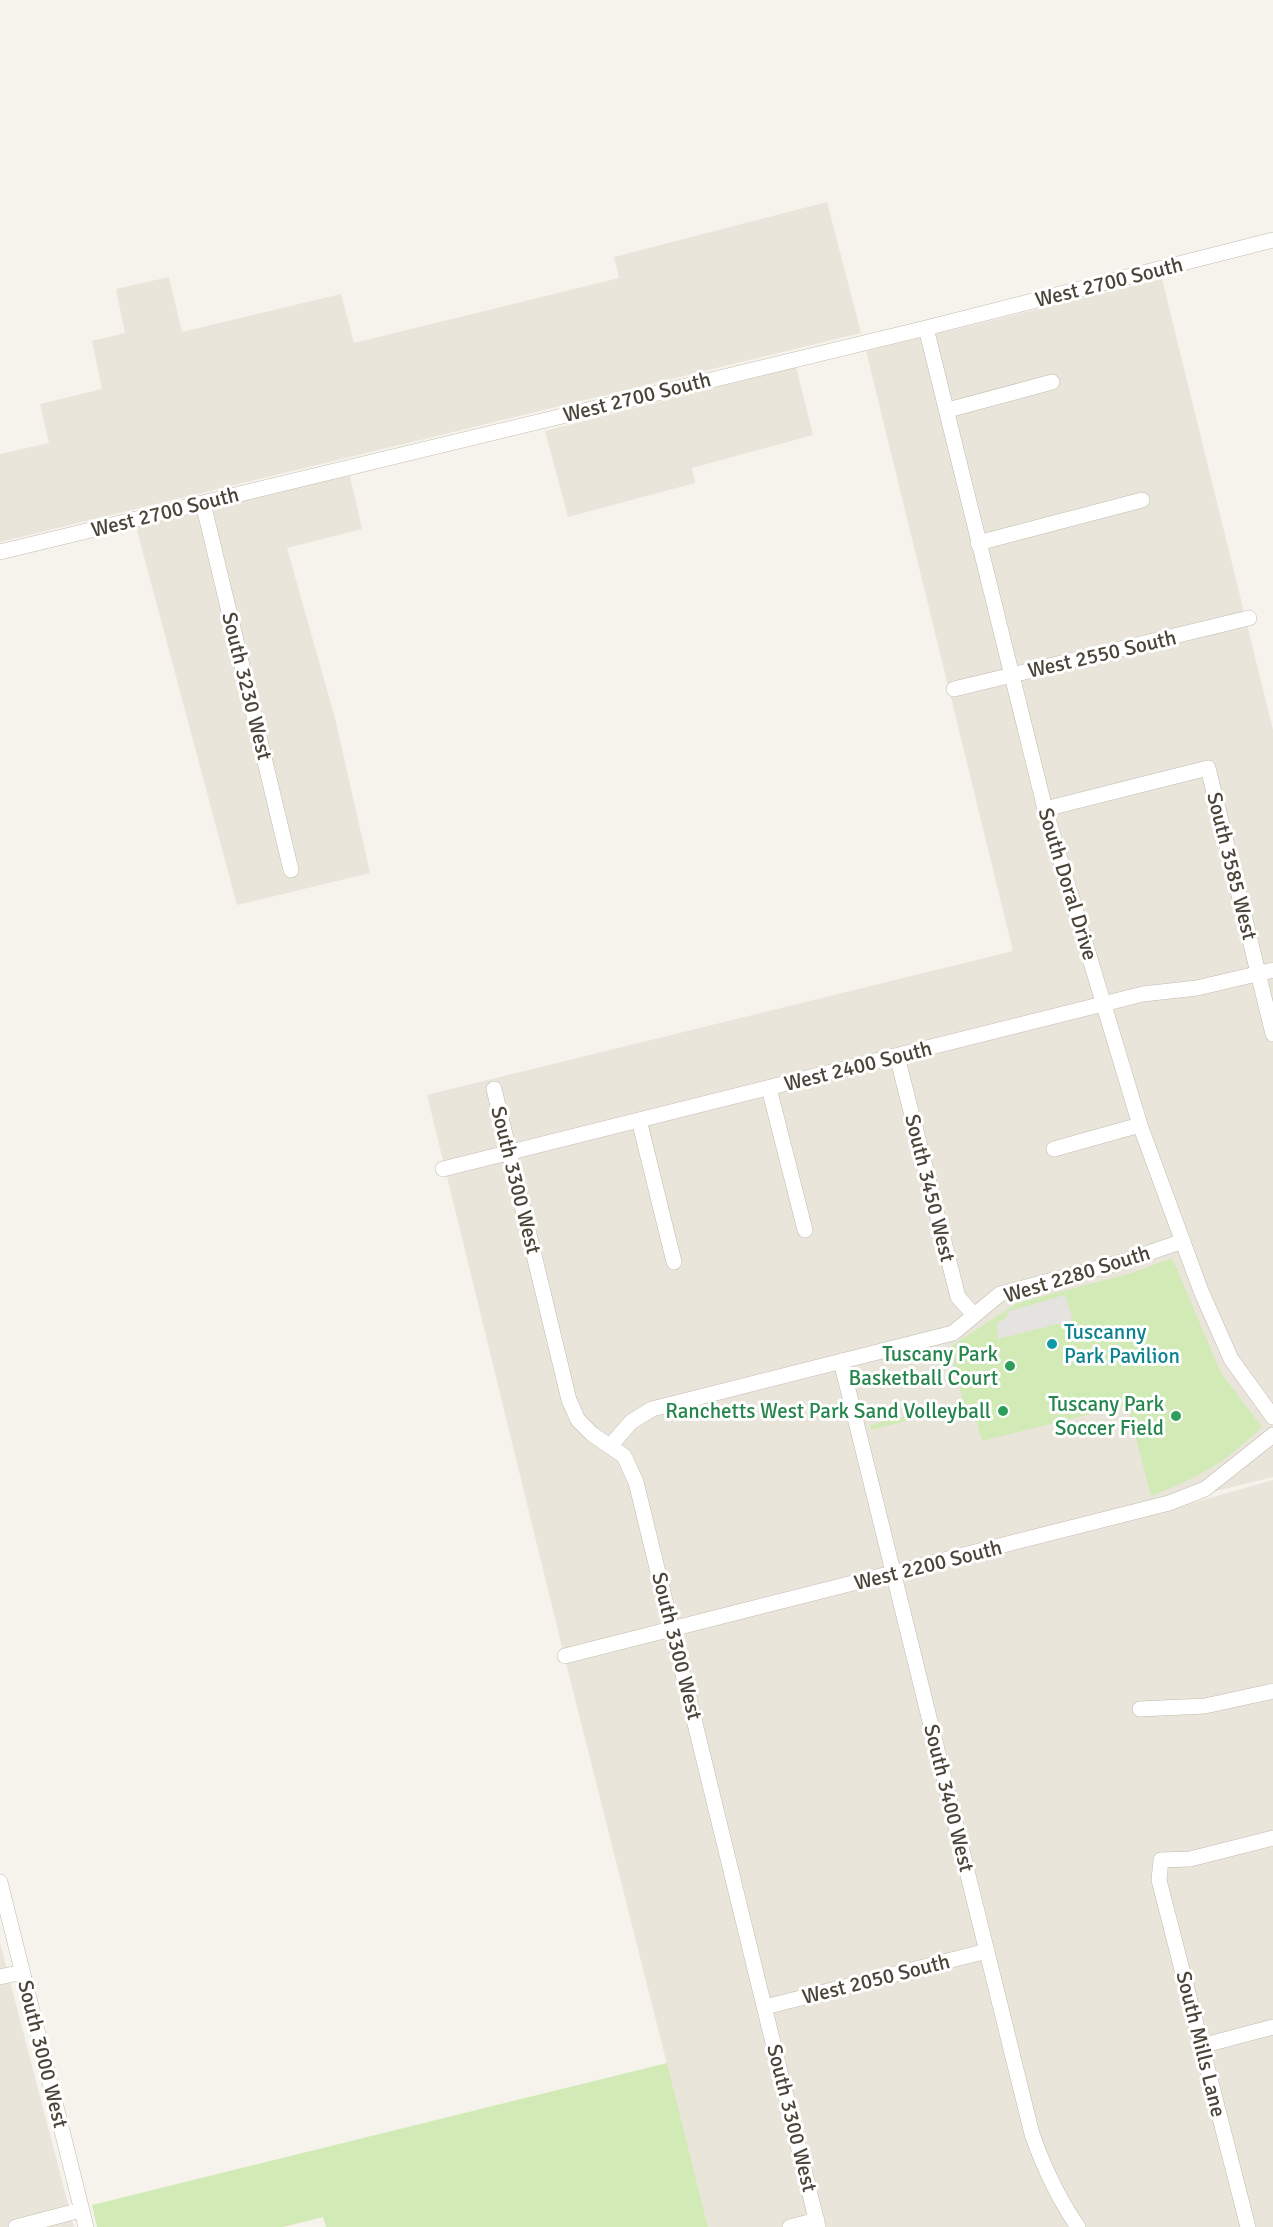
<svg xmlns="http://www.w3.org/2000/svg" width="1273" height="2227" font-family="Signika,sans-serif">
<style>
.residential{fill:#eae5da}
.green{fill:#d2eab5}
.parking{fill:#e5e3e0}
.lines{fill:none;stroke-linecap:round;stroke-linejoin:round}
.minor-casing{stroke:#c2bbae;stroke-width:16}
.minor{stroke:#fff;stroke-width:15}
.culture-dot{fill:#0f9aa8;stroke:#fff;stroke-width:2}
.leisure-dot{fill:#2e9e5b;stroke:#fff;stroke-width:2}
.labels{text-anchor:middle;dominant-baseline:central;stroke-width:6;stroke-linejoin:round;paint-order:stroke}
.street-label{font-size:21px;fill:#4b4439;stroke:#fff}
.culture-label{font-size:21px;fill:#0d838f;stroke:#fff;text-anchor:start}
.leisure-label{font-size:21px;fill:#27864d;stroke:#fff;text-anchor:end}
</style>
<rect width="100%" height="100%" fill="#f6f3ec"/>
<path class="residential" d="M 827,202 L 861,333 L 0,542 L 0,454 L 49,443 L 40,404 L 102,389 L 92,341 L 125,333 L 116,289 L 169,277 L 182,332 L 341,294 L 354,343 L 619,278 L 614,257 Z
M 1162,279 L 1273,730 L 1273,1477 L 563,1651 L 427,1095 L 1013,951 L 866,351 Z
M 796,367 L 813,435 L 692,468 L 695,483 L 568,517 L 545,431 Z
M 350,476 L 362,529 L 287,548 L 335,718 L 370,873 L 237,905 L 134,519 Z
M 1273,1480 L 1273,2227 L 708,2227 L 566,1663 L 1125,1522 Z
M 0,1943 L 74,2227 L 0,2227 Z"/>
<path class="green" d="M 1172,1258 L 1221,1373 L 1262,1427 C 1223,1464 1202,1476 1151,1496 L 1127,1405 L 982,1441 L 972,1404 L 871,1430 L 870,1425 L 963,1401 L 950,1347 L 1017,1303 L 1132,1273 Z
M 667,2063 L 708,2227 L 326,2227 L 323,2217 L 283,2227 L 97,2227 L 92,2205 Z"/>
<path class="parking" d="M 1065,1295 L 1073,1320 L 998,1339 L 997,1323 L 1006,1318 L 1009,1311 Z"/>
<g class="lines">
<g class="minor-casing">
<path id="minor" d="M 926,328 L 1045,809 L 1140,1125 L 1201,1291 L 1231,1359 L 1273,1417
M 948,410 L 1052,382
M 203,503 L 291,870
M 978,543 L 1142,500
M 0,552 L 926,328 L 1273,240
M 954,689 L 1249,618
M 1045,809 L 1208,768 L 1273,1034
M 897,1056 L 958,1297 L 974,1315
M 769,1088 L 805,1230
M 494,1089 L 569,1400 L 578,1420 L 592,1434 L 624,1456 L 636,1482 L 818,2227
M 639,1120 L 674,1262
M 1054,1149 L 1140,1125
M 443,1169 L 1143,994 L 1197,988 L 1273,970
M 841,1361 L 1032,2134 C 1044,2168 1058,2198 1078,2227
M 611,1445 L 631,1422 L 652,1409 L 953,1333 L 1000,1294 L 1125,1261 L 1183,1241
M 565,1656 L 1169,1503 L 1205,1489 L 1273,1435
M 1140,1709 L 1205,1706 L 1273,1691
M 0,1882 L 86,2227
M 0,1977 L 22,1972
M 765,2007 L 987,1951
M 1201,2046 L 1273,2027
M 16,2227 L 81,2210
M 790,2227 L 817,2220
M 1248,2227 L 1159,1880 L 1161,1860 L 1190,1859 L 1273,1838"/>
</g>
<use href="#minor" class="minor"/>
</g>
<circle class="culture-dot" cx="1052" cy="1344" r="6"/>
<g class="leisure-dot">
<circle cx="1010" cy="1366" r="6"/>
<circle cx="1003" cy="1411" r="6"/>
<circle cx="1176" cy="1416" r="6"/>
</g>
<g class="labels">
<g class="street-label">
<text transform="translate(1109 282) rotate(-14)">West 2700 South</text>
<text transform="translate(637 397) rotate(-14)">West 2700 South</text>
<text transform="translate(165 512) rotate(-14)">West 2700 South</text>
<text transform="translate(1102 654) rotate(-13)">West 2550 South</text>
<text transform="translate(247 686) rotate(76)">South 3230 West</text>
<text transform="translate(1232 866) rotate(76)">South 3585 West</text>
<text transform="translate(1068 884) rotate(73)">South Doral Drive</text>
<text transform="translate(858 1066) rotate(-14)">West 2400 South</text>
<text transform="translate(516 1180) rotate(76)">South 3300 West</text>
<text transform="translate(930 1188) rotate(76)">South 3450 West</text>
<text transform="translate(1077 1274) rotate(-17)">West 2280 South</text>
<text transform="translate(928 1565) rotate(-14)">West 2200 South</text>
<text transform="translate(677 1646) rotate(76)">South 3300 West</text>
<text transform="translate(949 1798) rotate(76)">South 3400 West</text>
<text transform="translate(876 1979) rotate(-14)">West 2050 South</text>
<text transform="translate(1201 2044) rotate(76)">South Mills Lane</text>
<text transform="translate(43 2054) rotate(76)">South 3000 West</text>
<text transform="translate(792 2118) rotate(76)">South 3300 West</text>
</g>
<g class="culture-label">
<text x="1064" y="1332">Tuscanny<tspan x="1064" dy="24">Park Pavilion</tspan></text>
</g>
<g class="leisure-label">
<text x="998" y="1354">Tuscany Park<tspan x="998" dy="24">Basketball Court</tspan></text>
<text x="1164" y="1404">Tuscany Park<tspan x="1164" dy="24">Soccer Field</tspan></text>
<text x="991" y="1411">Ranchetts West Park Sand Volleyball</text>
</g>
</g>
</svg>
